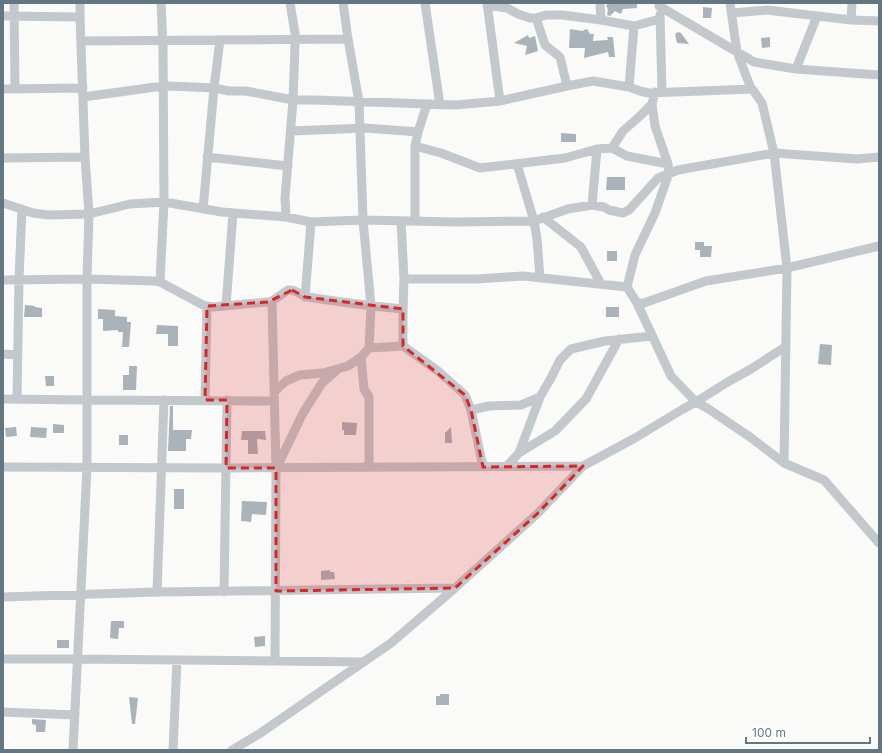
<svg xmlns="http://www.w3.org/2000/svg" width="882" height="753" font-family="Inter,sans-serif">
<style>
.building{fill:#aab3b9}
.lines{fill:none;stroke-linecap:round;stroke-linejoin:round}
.minor{stroke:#c3c8cc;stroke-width:9}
.marked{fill:#d62828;fill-opacity:0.2;stroke:#d62828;stroke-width:3;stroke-dasharray:8 5;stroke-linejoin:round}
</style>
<rect width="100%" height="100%" fill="#fafaf8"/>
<path class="building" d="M 613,3 L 637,3 L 637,8 L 623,9 L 621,14 L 615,11 L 610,16 L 607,15 L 608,10 L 606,5 Z
M 703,7 L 712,8 L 711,18 L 703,18 Z
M 570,29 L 582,31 L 587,29 L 590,34 L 594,34 L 593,41 L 608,40 L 607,37 L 613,37 L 615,57 L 609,57 L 608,52 L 584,58 L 585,48 L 569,48 Z
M 678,32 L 681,33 L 689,44 L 677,43 L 675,34 Z
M 528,35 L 529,38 L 535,36 L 538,51 L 525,55 L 527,46 L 514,43 Z
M 770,37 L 770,47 L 762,48 L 761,38 Z
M 561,133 L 576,134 L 576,142 L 561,142 Z
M 607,177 L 625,177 L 625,190 L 606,190 Z
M 695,242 L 704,242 L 704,246 L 712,246 L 711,257 L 700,257 L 700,250 L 695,250 Z
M 607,251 L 617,251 L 617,261 L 607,261 Z
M 25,305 L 35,306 L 35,307 L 42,308 L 42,317 L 24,317 Z
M 606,307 L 619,307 L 619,317 L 606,317 Z
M 98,309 L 115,310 L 115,316 L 127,317 L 127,322 L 131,322 L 129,347 L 122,347 L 123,332 L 118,332 L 118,330 L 103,331 L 103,319 L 98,319 Z
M 157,325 L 178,326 L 178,346 L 168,346 L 168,334 L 156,334 Z
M 820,344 L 832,345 L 831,365 L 818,364 Z
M 129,366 L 137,366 L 136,390 L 123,390 L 123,375 L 129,375 Z
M 45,376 L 54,376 L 54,386 L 46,386 Z
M 170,406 L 173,406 L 173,430 L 192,430 L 191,439 L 186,439 L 186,451 L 168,451 Z
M 342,422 L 357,423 L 356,435 L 344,435 L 344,430 L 342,430 Z
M 53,424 L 64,425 L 64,433 L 53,433 Z
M 16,427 L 17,436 L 6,437 L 5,428 Z
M 31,427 L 47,428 L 46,438 L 30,437 Z
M 451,427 L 452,443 L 445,443 L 445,433 Z
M 242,431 L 265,431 L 266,440 L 257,439 L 258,454 L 248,454 L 248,440 L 241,440 Z
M 119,435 L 128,435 L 128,445 L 119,445 Z
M 174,489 L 184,489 L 184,509 L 174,509 Z
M 242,501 L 267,502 L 266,515 L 252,514 L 251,522 L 241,521 Z
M 330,570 L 330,572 L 334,572 L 335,579 L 321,580 L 321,571 Z
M 111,621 L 124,621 L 124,628 L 119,628 L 118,639 L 110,638 Z
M 265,636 L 265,646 L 255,647 L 254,637 Z
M 57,640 L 69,640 L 69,648 L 57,648 Z
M 440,694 L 449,694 L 449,705 L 436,705 L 436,696 L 440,696 Z
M 129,697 L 138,698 L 135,724 L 132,724 Z
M 32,719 L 46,720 L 45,732 L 36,732 L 36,725 L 32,724 Z"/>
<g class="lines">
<path class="minor" d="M 14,3 L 15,89
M 343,3 L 348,39 L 359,102 L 363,220 L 371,306 L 369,348
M 425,3 L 440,105
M 487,3 L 500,101
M 600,3 L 601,20
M 730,3 L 737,52 L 750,86 L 762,103 L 774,153 L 787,268 L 784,463
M 487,5 L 507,8 L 518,14 L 530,18 L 536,18 L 546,15 L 562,15 L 601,20 L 634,26 L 660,19
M 659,6 L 754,62 L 796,69 L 879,75
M 732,13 L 767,10 L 851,20 L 879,21
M 660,14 L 662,92
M 3,16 L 80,17
M 536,18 L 545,45 L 560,57 L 567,86
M 851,20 L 852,3
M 81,41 L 348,39
M 796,69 L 817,16
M 629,87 L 634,26
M 3,89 L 83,88
M 83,97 L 156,87 L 169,86 L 214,88 L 229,91 L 246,91 L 293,100 L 314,100 L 456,105 L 500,101 L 567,86 L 593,81 L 629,87 L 640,91 L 649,93 L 752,89
M 291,131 L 366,128 L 418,132
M 415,146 L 441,153 L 480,168 L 565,158 L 597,149 L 612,148 L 627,156 L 668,164
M 612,148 L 623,131 L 640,116 L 652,104
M 207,157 L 288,166
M 3,158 L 85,157
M 517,164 L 534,221 L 537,239 L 540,278
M 3,203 L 33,213 L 48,215 L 89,214 L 130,204 L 164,202 L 222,212 L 286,217 L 311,222 L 363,220 L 456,222 L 534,221 L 568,209 L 592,205 L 604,207 L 609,210 L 623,213 L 629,210 L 658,178 L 678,170 L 774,153 L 857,159 L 879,157
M 592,205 L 597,149
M 203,209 L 214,88 L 220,40
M 286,217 L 285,198 L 293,100 L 295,45 L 295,33 L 290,3
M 543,217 L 581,247 L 601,284
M 401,221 L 404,279 L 403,309 L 403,346
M 415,221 L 415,146 L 418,132 L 427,104
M 404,279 L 477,279 L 523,276 L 627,287 L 637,303 L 671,376 L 696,402 L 707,408 L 750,437 L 784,463 L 824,480 L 879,543
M 3,280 L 87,279 L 155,281 L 160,282 L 203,305 L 207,306 L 213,307 L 268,302 L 272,301 L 288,290 C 298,289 299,296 308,297 C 339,302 371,306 403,309
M 160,282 L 164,202 L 163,47 L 161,3
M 627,287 L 635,255 L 655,213 L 669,173 L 668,164 L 655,126 L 652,104 L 655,92
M 305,297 L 311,222
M 272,301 L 276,468 L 275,661
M 637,303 L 644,303 L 706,281 L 787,268 L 879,246
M 226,306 L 233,213
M 3,354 L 17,355
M 361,357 L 364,389 L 369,397 L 369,467
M 274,392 L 286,381 L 300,375 L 323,373 L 348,366 L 361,357 L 369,348 L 403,346 L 438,371 L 465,395 L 471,410 L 483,467
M 3,399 L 87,400 L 274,401
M 17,399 L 19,279 L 22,209
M 205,400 L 207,306
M 471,410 L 489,406 L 521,405 L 540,397 L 551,378 L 560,360 L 571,349 L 605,341 L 652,336
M 519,453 L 555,431 L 586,399 L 619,339
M 3,467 L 226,468 L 583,466
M 277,467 L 303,413 L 322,383 L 336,371
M 506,467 L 519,453 L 540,397
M 157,592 L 164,400
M 224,592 L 227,400
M 3,597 L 157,592 L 455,588
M 3,659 L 77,659 L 364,662
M 3,712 L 75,715
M 73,750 L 87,467 L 87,279 L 89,214 L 85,157 L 80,17 L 80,3
M 173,750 L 177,660
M 232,750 L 259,734 L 391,643 L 455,588 L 537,514 L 583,466 L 635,438 L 683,409 L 696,402 L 726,383 L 751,369 L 785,347"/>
</g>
<path class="marked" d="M 292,290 L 305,297 L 403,309 L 403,346 L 465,395 L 471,410 L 483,467 L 583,466 L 537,514 L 455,588 L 276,591 L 276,468 L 226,468 L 227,400 L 205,400 L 207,306 L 268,302 Z"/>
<rect width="882" height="753" fill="none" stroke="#657683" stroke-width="8"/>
<path d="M746 737v6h124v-6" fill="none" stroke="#657683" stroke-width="2"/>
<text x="752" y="737" font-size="12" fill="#657683" stroke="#ffffff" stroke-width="3" paint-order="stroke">100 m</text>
</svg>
